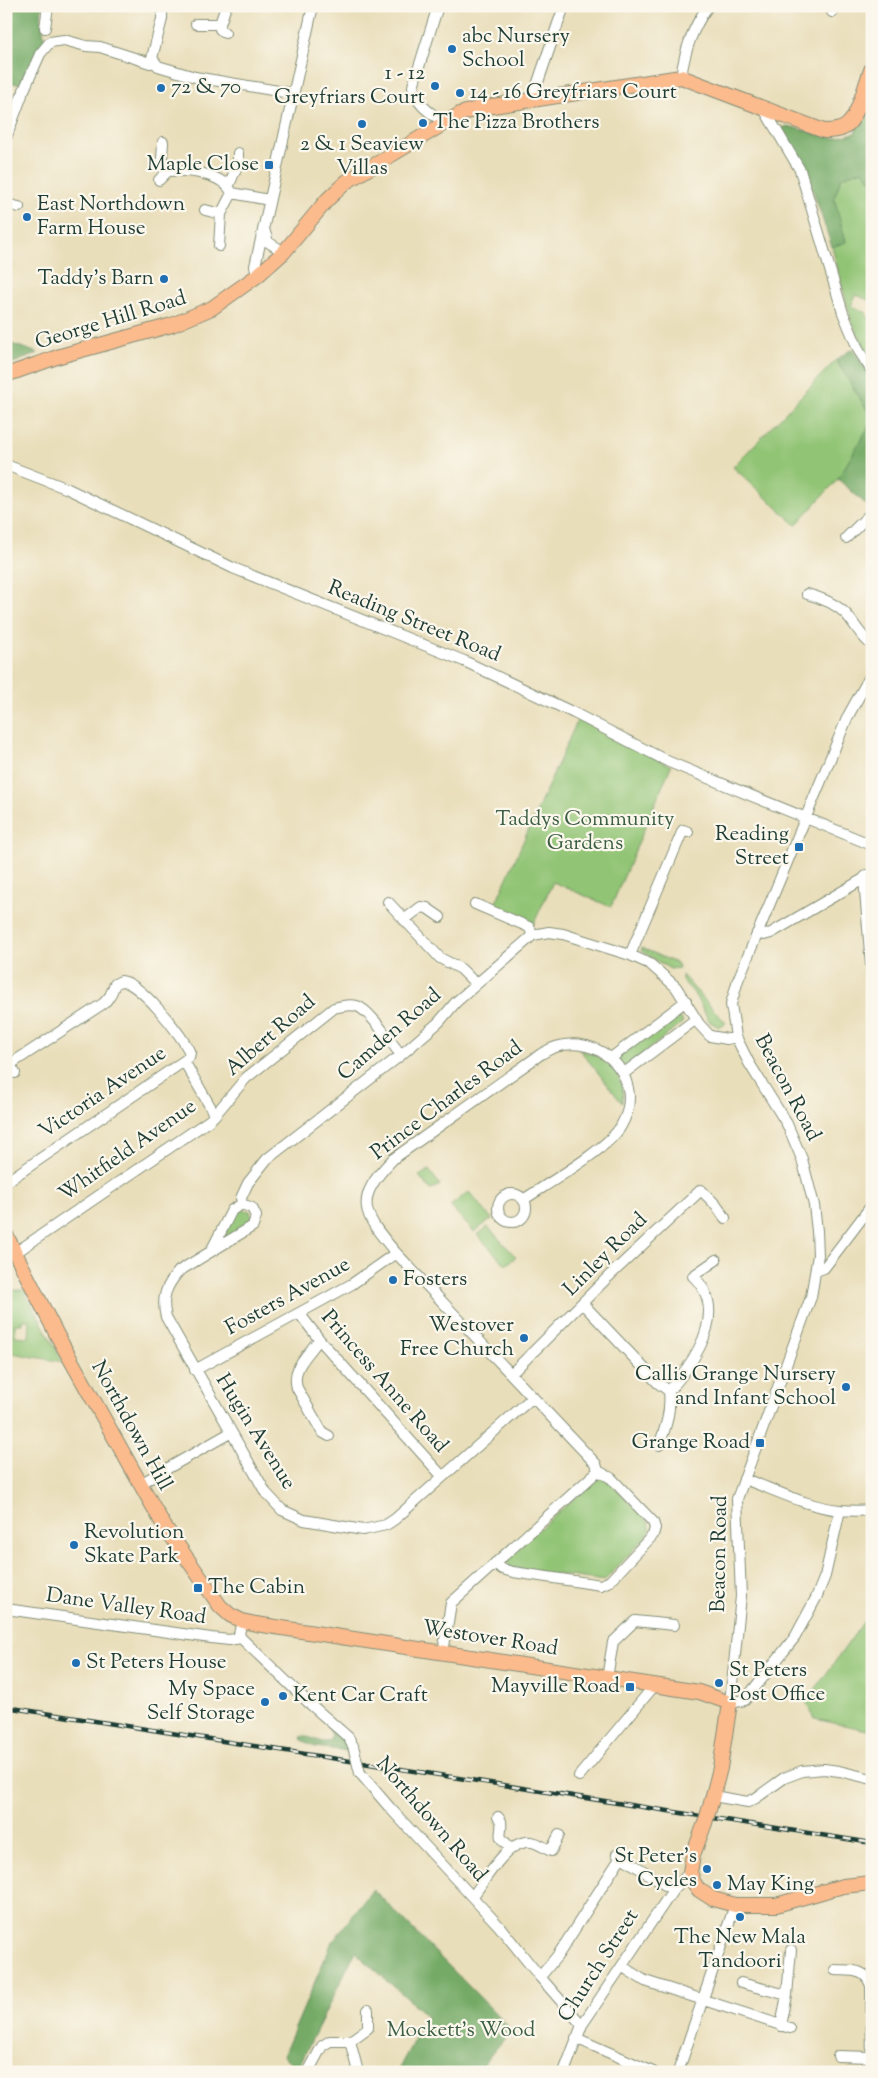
<svg xmlns="http://www.w3.org/2000/svg" width="878" height="2078" font-family="'Sorts Mill Goudy',serif">
<style>
.green{fill:#91c475;stroke:#588054;fill-rule:evenodd}
.forest{fill:#74aa66;stroke:#4a744d}
.lines{fill:none;stroke-linecap:round;stroke-linejoin:round}
.minor-casing{stroke:#848e77;stroke-width:12}
.major-casing{stroke:#848e77;stroke-width:16}
.minor{stroke:#fff;stroke-width:10}
.major{stroke:#fbbb8d;stroke-width:14}
.rail-casing{stroke:#1f3d34;stroke-width:4.5}
.rail{stroke:#fbf7ec;stroke-width:2.5;stroke-dasharray:8;stroke-linecap:butt}
.minor-bridge-casing{stroke:#848e77;stroke-width:12;stroke-linecap:butt}
.major-bridge-casing{stroke:#848e77;stroke-width:16;stroke-linecap:butt}
.minor-bridge{stroke:#fff;stroke-width:10}
.major-bridge{stroke:#fbbb8d;stroke-width:14}
.poi-dot{fill:#1f6fb2;stroke:#fbf7ec;stroke-width:2}
.labels{text-anchor:middle;dominant-baseline:central;stroke-width:4.5;stroke-linejoin:round;paint-order:stroke}
.poi-label{font-size:21px;fill:#1f3d34;stroke:#fbf7ec;text-anchor:start}
.street-label{font-size:21px;fill:#1f3d34;stroke:#fbf7ec}
.park-label{font-size:21px;fill:#3c5f44;stroke:#fbf7ec}
</style>
<rect width="100%" height="100%" fill="#fbf7ec"/>
<filter id="ink" filterUnits="userSpaceOnUse"><feTurbulence type="fractalNoise" baseFrequency=".02" numOctaves="2"/><feDisplacementMap in="SourceGraphic" scale="10" xChannelSelector="R" yChannelSelector="G"/><feConvolveMatrix kernelMatrix="1 2 1 2 8 2 1 2 1" color-interpolation-filters="sRGB"/></filter>
<filter id="wash" filterUnits="userSpaceOnUse"><feTurbulence type="fractalNoise" baseFrequency=".0096" numOctaves="4" result="noise"/><feDisplacementMap in="SourceGraphic" scale="20" xChannelSelector="R" yChannelSelector="G"/><feGaussianBlur stdDeviation="1.12" result="paint"/><feColorMatrix in="noise" values="0 0 0 0 0 0 0 0 0 0 0 0 0 0 0 0 0 1.4 0 .05"/><feComposite in="paint" operator="in"/></filter>
<g filter="url(#wash)">
<rect width="100%" height="100%" fill="#e9deba"/>
<path class="green" d="M 863,170 L 872,182 L 872,299 L 871,301 L 856,295 L 851,306 L 867,313 L 866,316 L 872,318 L 872,360 L 852,323 L 832,247 L 846,241 L 834,198 L 841,177 Z
M 836,360 L 872,418 L 872,421 L 838,479 L 796,525 L 733,467 Z
M 578,719 L 671,766 L 611,907 L 553,882 L 533,925 L 493,909 Z
M 642,948 L 678,964 L 679,968 L 670,969 L 641,951 Z
M 682,975 L 726,1023 L 724,1025 L 719,1027 L 710,1022 L 693,992 L 682,980 Z
M 677,1012 L 683,1022 L 628,1066 L 623,1066 L 619,1061 L 619,1057 Z
M 580,1050 C 604,1055 628,1077 622,1103 Z
M 429,1170 L 440,1185 L 431,1190 L 419,1176 Z
M 469,1192 L 492,1219 L 474,1232 L 450,1206 Z
M 238,1209 L 250,1211 L 253,1222 L 224,1240 L 222,1239 Z
M 488,1227 L 516,1257 L 506,1265 L 477,1235 Z
M 6,1290 L 24,1290 L 63,1362 L 6,1352 ZM 22,1320 L 30,1320 L 29,1337 L 15,1336 L 15,1324 L 22,1324 Z
M 600,1476 L 603,1476 L 649,1522 L 651,1531 L 604,1581 L 512,1568 L 509,1566 L 507,1557 Z
M 872,1610 L 872,1731 L 815,1719 L 806,1702 Z"/>
<path class="forest" d="M 6,6 L 42,6 L 41,19 L 45,40 L 22,84 L 6,83 Z
M 869,81 L 872,88 L 872,182 L 863,170 L 842,177 L 834,198 L 846,242 L 832,247 L 806,170 L 782,128 L 788,126 L 834,138 L 855,133 Z
M 6,342 L 38,353 L 6,366 Z
M 852,349 L 872,377 L 872,418 L 836,360 Z
M 872,421 L 872,510 L 838,479 Z
M 321,1719 L 347,1743 L 350,1751 L 315,1747 L 302,1740 L 301,1737 C 312,1735 319,1745 330,1741 L 332,1736 L 329,1728 Z
M 373,1889 L 512,2030 L 476,2072 L 402,2072 L 398,2070 L 427,2016 L 355,1952 L 298,2068 L 283,2056 L 332,1942 Z"/>
</g>
<g filter="url(#ink)">
<g class="lines">
<g class="minor-casing">
<path id="minor" d="M 162,6 L 162,19 L 152,58 L 158,66 L 195,77 L 290,93 L 293,95
M 438,6 L 413,86 C 415,104 430,113 444,122
M 832,12 L 834,6
M 196,24 L 220,24
M 45,28 L 48,6
M 225,33 L 220,29 L 220,24 L 226,6
M 681,77 C 685,50 692,29 708,6
M 24,90 L 40,54 L 50,42 L 64,40 L 86,46 L 100,47 L 150,63 L 153,62
M 536,100 L 536,88 L 564,6
M 765,111 L 800,170 L 843,313 L 859,351 L 872,371
M 6,138 L 22,95
M 163,142 L 162,159 L 168,171
M 159,180 L 168,171 C 188,170 223,173 232,193 L 269,200
M 229,185 L 238,164 L 238,153
M 6,204 L 19,207
M 205,210 L 221,214
M 264,229 L 268,242 L 284,252
M 219,246 L 221,214 L 232,193
M 257,276 L 255,266 L 313,6
M 6,465 L 68,489 L 233,568 L 464,661 L 574,713 L 669,762 L 872,845
M 846,538 L 867,517 L 872,520
M 807,594 C 822,598 835,603 846,614 C 855,624 861,637 872,645
M 867,875 L 864,878 L 872,978
M 388,902 L 440,958 L 461,969 L 476,984
M 475,904 L 529,927 L 533,935
M 404,920 L 421,907 L 427,908 L 440,917
M 757,933 L 764,935 L 771,933 L 872,874
M 630,955 L 683,830 L 688,832
M 611,1058 L 686,1001
M 10,1065 L 15,1073
M 6,1067 L 104,1003 L 110,996 L 115,984 L 121,981 C 140,982 182,1035 190,1053 L 189,1057 L 184,1061 L 6,1182
M 623,1074 L 696,1019
M 214,1116 L 246,1078 L 334,1008 C 341,1006 349,1004 357,1006 C 371,1011 391,1043 401,1055
M498 1208a14 14 0 1 1 28 0a14 14 0 1 1-28 0Z
M 523,1200 C 547,1184 608,1149 621,1126 C 651,1074 590,1022 541,1054 L 393,1159 C 353,1200 362,1213 396,1253 L 596,1464 L 598,1471
M 242,1204 L 241,1198 L 248,1183 L 267,1159 L 401,1055 L 439,1022 L 456,1002 L 533,935 L 549,932 L 563,934 L 630,955 L 650,964 L 676,987 L 699,1024 L 710,1036 L 727,1039 L 736,1037
M 211,1251 L 232,1210 L 242,1204 L 252,1208 L 256,1216 L 253,1226 L 179,1271 C 166,1286 161,1298 166,1317 L 266,1493 L 282,1510 L 304,1520 L 363,1530 L 386,1525 L 395,1519 L 533,1397
M 15,1253 L 210,1120 L 214,1116 L 211,1108 L 184,1061
M 816,1271 L 824,1268 L 872,1205
M 583,1304 L 658,1383 L 669,1391
M 299,1313 L 319,1339 L 442,1476
M 319,1339 C 308,1356 291,1367 297,1388 L 322,1432 L 329,1436
M 195,1370 L 352,1284 L 396,1253
M 511,1374 L 607,1278 L 701,1190 L 716,1205 L 725,1218
M 659,1445 C 666,1427 671,1411 669,1391 C 695,1361 730,1311 693,1276 L 716,1260
M 744,1479 C 776,1490 807,1507 840,1510 C 851,1511 861,1511 872,1510
M 140,1484 L 230,1433
M 840,1510 L 825,1576 L 816,1598 L 795,1637 L 745,1700 L 730,1703 L 741,1596 L 737,1499 L 811,1297 L 818,1255 L 817,1231 L 814,1205 L 802,1159 L 787,1124 L 749,1063 L 736,1037 L 731,1004 L 738,980 L 848,716 L 872,673
M 495,1563 L 502,1569 L 513,1572 L 601,1585 L 610,1581 L 653,1535 L 655,1528 L 653,1522 L 611,1478 L 598,1471
M 6,1609 L 211,1638 L 229,1640 L 241,1638
M 242,1621 L 239,1634 L 241,1638 L 309,1703 L 348,1737 L 353,1746
M 443,1653 L 451,1603 L 598,1471
M 607,1678 L 613,1642 L 635,1621 L 674,1625
M 360,1773 L 390,1808 L 499,1926 L 540,1977 L 582,2025
M 579,1776 L 654,1686
M 713,1796 L 748,1802 L 756,1798 L 784,1778 L 802,1771 L 824,1769 L 839,1771 L 872,1779
M 498,1817 L 501,1821 C 503,1838 494,1833 511,1848
M 617,1854 L 673,1890
M 473,1896 C 485,1880 505,1844 526,1842 C 535,1840 544,1848 551,1851 L 559,1835
M 623,1967 L 645,1981 L 790,2028
M 835,1970 C 851,1971 866,1968 871,1986 L 872,2065
M 540,1977 L 558,1955 L 621,1857
M 741,1983 L 787,1995
M 781,2026 L 787,1995 L 791,1950
M 576,2038 L 653,2072
M 350,2041 L 357,2068
M 838,2056 L 871,2057
M 308,2072 L 322,2046 L 330,2041 L 350,2041 L 368,2028 L 368,2010
M 564,2072 L 582,2025 L 673,1890 L 690,1872
M 678,2072 L 735,1905"/>
</g>
<g class="major-casing">
<path id="major" d="M 6,375 L 60,356 L 172,325 L 212,308 L 257,276 L 284,252 L 327,200 L 346,182 L 460,114 L 480,108 L 681,77 L 824,131 C 831,131 840,131 846,126 C 859,116 865,83 872,68
M 6,1235 L 58,1337 L 163,1524 L 220,1606 L 230,1615 L 242,1621 L 256,1624 L 699,1692 L 730,1703 L 720,1768 L 711,1803
M 705,1823 L 693,1855 L 690,1872 L 694,1883 L 699,1890 L 713,1899 L 735,1905 L 776,1905 L 843,1886 L 872,1883"/>
</g>
<use href="#minor" class="minor"/>
<use href="#major" class="major"/>
<g class="rail-casing">
<path id="rail" d="M 6,1707 L 872,1843"/>
</g>
<use href="#rail" class="rail"/>
<g class="minor-bridge-casing">
<path id="minor-bridge" d="M 353,1746 L 360,1773"/>
</g>
<g class="major-bridge-casing">
<path id="major-bridge" d="M 705,1823 L 711,1803"/>
</g>
<use href="#minor-bridge" class="minor-bridge"/>
<use href="#major-bridge" class="major-bridge"/>
</g>
</g>
<g class="poi-dot">
<circle cx="452" cy="49" r="5"/>
<circle cx="435" cy="86" r="5"/>
<circle cx="161" cy="88" r="5"/>
<circle cx="460" cy="93" r="5"/>
<circle cx="423" cy="123" r="5"/>
<circle cx="362" cy="124" r="5"/>
<rect x="264" y="160" width="10" height="10" rx="2.5"/>
<circle cx="27" cy="217" r="5"/>
<circle cx="164" cy="279" r="5"/>
<rect x="794" y="842" width="10" height="10" rx="2.5"/>
<circle cx="393" cy="1280" r="5"/>
<circle cx="524" cy="1338" r="5"/>
<circle cx="846" cy="1387" r="5"/>
<rect x="755" y="1438" width="10" height="10" rx="2.5"/>
<circle cx="74" cy="1545" r="5"/>
<rect x="193" y="1583" width="10" height="10" rx="2.5"/>
<circle cx="76" cy="1663" r="5"/>
<circle cx="719" cy="1683" r="5"/>
<rect x="625" y="1682" width="10" height="10" rx="2.5"/>
<circle cx="283" cy="1696" r="5"/>
<circle cx="265" cy="1702" r="5"/>
<circle cx="707" cy="1869" r="5"/>
<circle cx="717" cy="1885" r="5"/>
<circle cx="740" cy="1917" r="5"/>
</g>
<g class="labels">
<g class="poi-label">
<text x="462" y="37">abc Nursery<tspan x="462" dy="24">School</tspan></text>
<text x="425" y="74" text-anchor="end">1 - 12<tspan x="425" dy="24">Greyfriars Court</tspan></text>
<text x="171" y="88">72 &amp; 70</text>
<text x="470" y="93">14 - 16 Greyfriars Court</text>
<text x="433" y="123">The Pizza Brothers</text>
<text x="362" y="145" text-anchor="middle">2 &amp; 1 Seaview<tspan x="362" dy="24">Villas</tspan></text>
<text x="259" y="165" text-anchor="end">Maple Close</text>
<text x="37" y="205">East Northdown<tspan x="37" dy="24">Farm House</tspan></text>
<text x="154" y="279" text-anchor="end">Taddy's Barn</text>
<text x="789" y="835" text-anchor="end">Reading<tspan x="789" dy="24">Street</tspan></text>
<text x="403" y="1280">Fosters</text>
<text x="514" y="1326" text-anchor="end">Westover<tspan x="514" dy="24">Free Church</tspan></text>
<text x="836" y="1375" text-anchor="end">Callis Grange Nursery<tspan x="836" dy="24">and Infant School</tspan></text>
<text x="750" y="1443" text-anchor="end">Grange Road</text>
<text x="84" y="1533">Revolution<tspan x="84" dy="24">Skate Park</tspan></text>
<text x="208" y="1588">The Cabin</text>
<text x="86" y="1663">St Peters House</text>
<text x="729" y="1671">St Peters<tspan x="729" dy="24">Post Office</tspan></text>
<text x="620" y="1687" text-anchor="end">Mayville Road</text>
<text x="255" y="1690" text-anchor="end">My Space<tspan x="255" dy="24">Self Storage</tspan></text>
<text x="293" y="1696">Kent Car Craft</text>
<text x="697" y="1857" text-anchor="end">St Peter's<tspan x="697" dy="24">Cycles</tspan></text>
<text x="727" y="1885">May King</text>
<text x="740" y="1938" text-anchor="middle">The New Mala<tspan x="740" dy="24">Tandoori</tspan></text>
</g>
<g class="street-label">
<text transform="translate(111 321) rotate(-17)">George Hill Road</text>
<text transform="translate(414 622) rotate(22)">Reading Street Road</text>
<text transform="translate(390 1035) rotate(-41)">Camden Road</text>
<text transform="translate(271 1036) rotate(-41)">Albert Road</text>
<text transform="translate(787 1088) rotate(62)">Beacon Road</text>
<text transform="translate(103 1093) rotate(-34)">Victoria Avenue</text>
<text transform="translate(447 1101) rotate(-37)">Prince Charles Road</text>
<text transform="translate(128 1151) rotate(-35)">Whitfield Avenue</text>
<text transform="translate(606 1255) rotate(-45)">Linley Road</text>
<text transform="translate(288 1297) rotate(-29)">Fosters Avenue</text>
<text transform="translate(384 1382) rotate(49)">Princess Anne Road</text>
<text transform="translate(131 1426) rotate(61)">Northdown Hill</text>
<text transform="translate(255 1432) rotate(58)">Hugin Avenue</text>
<text transform="translate(720 1554) rotate(-89)">Beacon Road</text>
<text transform="translate(126 1607) rotate(8)">Dane Valley Road</text>
<text transform="translate(490 1639) rotate(9)">Westover Road</text>
<text transform="translate(431 1820) rotate(49)">Northdown Road</text>
<text transform="translate(599 1966) rotate(-57)">Church Street</text>
</g>
<g class="park-label">
<text x="585" y="820">Taddys Community<tspan x="585" dy="24">Gardens</tspan></text>
<text x="461" y="2031">Mockett's Wood</text>
</g>
</g>
<rect width="878" height="2078" fill="none" stroke="#fbf7ec" stroke-width="25"/>
</svg>
